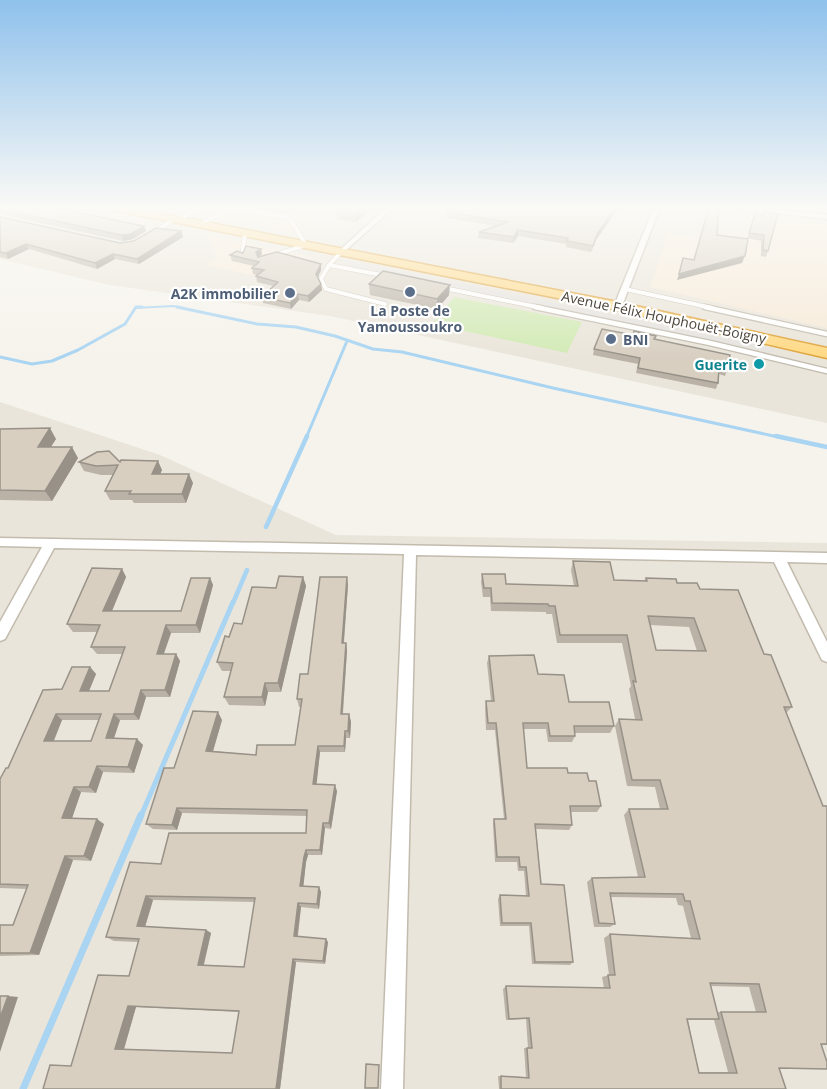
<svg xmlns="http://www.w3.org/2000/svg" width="827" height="1089" font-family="'Open Sans',sans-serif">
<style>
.residential{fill:#eae5da}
.commercial{fill:#f7ead8}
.green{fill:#d2eab5}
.parking{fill:#e5e3e0}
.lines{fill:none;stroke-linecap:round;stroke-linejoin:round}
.stream-far4{stroke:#a9d4f2;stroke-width:2}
.stream-far3{stroke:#a9d4f2;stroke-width:3}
.stream-far2{stroke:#a9d4f2;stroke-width:4.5}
.stream-far1{stroke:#a9d4f2;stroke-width:5}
.stream{stroke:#a9d4f2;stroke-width:7}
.service-far1-casing{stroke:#c2bbae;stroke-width:5}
.service-casing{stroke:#c2bbae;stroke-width:7}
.minor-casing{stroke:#c2bbae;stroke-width:3}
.trunk-casing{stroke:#e0a43c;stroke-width:3}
.service-far1{stroke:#fff;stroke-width:4}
.service{stroke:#fff;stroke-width:4.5}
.minor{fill:#fff;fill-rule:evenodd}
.trunk{fill:#ffd985;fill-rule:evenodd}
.wall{fill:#bab2a6;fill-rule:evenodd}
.shaded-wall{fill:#979187}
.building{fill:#d8cfc1;stroke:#979187;stroke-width:1.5;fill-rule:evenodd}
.service-dot{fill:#5c6f8a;stroke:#fff;stroke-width:2}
.culture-dot{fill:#0f9aa8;stroke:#fff;stroke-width:2}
.labels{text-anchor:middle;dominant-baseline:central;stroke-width:4.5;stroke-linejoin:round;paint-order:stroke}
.far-service-label{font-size:14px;font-weight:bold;fill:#4e5e75;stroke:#fff;text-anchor:end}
.far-street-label{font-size:14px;fill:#4b4439;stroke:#fff}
.far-culture-label{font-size:14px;font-weight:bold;fill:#0d838f;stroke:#fff;text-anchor:end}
</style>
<rect width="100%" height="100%" fill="#f6f3ec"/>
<path class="residential" d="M 0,207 L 827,207 L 827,423 L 330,316 L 109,285 L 0,259 Z
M 0,402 L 160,455 L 336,535 L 827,543 L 827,1089 L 0,1089 Z"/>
<path class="commercial" d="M 206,207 L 303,207 L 321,210 L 292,231 L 195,213 Z
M 750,215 L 827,223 L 827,328 L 650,287 L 668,234 L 745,246 Z
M 208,235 L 313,257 L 283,282 L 206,265 L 218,257 Z"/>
<path class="green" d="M 454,297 L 582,322 L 567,353 L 432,324 Z"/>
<path class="parking" d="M 348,261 L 531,298 L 774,349 L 773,353 L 344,264 Z"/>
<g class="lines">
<path class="stream-far4" d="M 135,308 L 173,306 L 184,308"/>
<path class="stream-far3" d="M 177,307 L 257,324 L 296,327 L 335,336 L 373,349 L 402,352 L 553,388 L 783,438
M 0,357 L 32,364 L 52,361 L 78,350 L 125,324 L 136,307 L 142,307
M 306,438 L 347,341"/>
<path class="stream-far2" d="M 776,436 L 827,447
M 266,527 L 307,436
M 233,603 L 247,570"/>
<path class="stream-far1" d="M 141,816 L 233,602"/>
<path class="stream" d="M 23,1089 L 141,815"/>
<g class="service-far1-casing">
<path id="service-far1" d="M 178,220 L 201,207
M 200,224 L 232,208 L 285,217 L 291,220 L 306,245 L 275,255
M 154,232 L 175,219
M 342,251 L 329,265 L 321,279 L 326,289 L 385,304
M 242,255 L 245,233
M 329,265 L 387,276
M 444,288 L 542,308
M 625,289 L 712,308"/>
</g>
<g class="service-casing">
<path id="service" d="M 535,307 L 710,343 L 827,371
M 705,307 L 827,334"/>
</g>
<g class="minor-casing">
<path id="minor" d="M 387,207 L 394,207 L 344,252 L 340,252 L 340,250 Z
M 654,207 L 660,207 L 622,306 L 615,308 L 614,306 Z
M 729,207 L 749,207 L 827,215 L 827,219 Z
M 0,538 L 827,553 L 827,563 L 787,562 L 827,642 L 827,662 L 822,660 L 774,562 L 416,555 L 403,1089 L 381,1089 L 404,554 L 54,548 L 5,639 L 0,641 L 0,622 L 42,547 L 0,546 Z"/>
</g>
<g class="trunk-casing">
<path id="trunk" d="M 107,207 L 128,207 L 618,302 L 827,348 L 827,358 L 618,310 L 112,210 Z"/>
</g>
<use href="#service-far1" class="service-far1"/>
<use href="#service" class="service"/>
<use href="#minor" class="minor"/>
<use href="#trunk" class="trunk"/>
</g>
<path class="wall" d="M 0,207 L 144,226 L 146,231 L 133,239 L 123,241 L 0,214 Z
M 245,207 L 293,207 L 284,213 Z
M 340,207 L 374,207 L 356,222 L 337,219 L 337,210 Z
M 441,207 L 619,207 L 596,240 L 591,252 L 566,247 L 566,244 L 518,236 L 513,243 L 478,238 L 479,232 L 496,226 L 447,218 L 447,212 L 450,208 Z
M 764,212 L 768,251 L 766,257 L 761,256 L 761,241 L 747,238 L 755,214 L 763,215 Z
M 0,217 L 120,243 L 181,231 L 183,237 L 139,264 L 115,259 L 97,269 L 29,249 L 8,259 L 0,257 Z
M 261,249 L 262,254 L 258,257 L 321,270 L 318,277 L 321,284 L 322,290 L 309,302 L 299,300 L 291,309 L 263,303 L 262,297 L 273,286 L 257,282 L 256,276 L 258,275 L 253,274 L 252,268 L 254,266 L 232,261 L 230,255 Z
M 369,284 L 449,295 L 437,309 L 370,295 Z
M 633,335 L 654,339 L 727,370 L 725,376 L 719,374 L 718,383 L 716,389 L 636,373 L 638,364 L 593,355 L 594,349 Z
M 0,429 L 56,439 L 51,447 L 78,458 L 52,501 L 0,500 Z
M 79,462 L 120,462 L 162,470 L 160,474 L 193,483 L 186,503 L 134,503 L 132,500 L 110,500 L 105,491 L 114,475 L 101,475 L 84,471 Z
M 573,561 L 614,580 L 644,581 L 646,578 L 677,583 L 700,589 L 764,654 L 792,707 L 786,713 L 823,806 L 827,806 L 827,1045 L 822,1045 L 779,1068 L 786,1089 L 499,1089 L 498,1076 L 526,1077 L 524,1048 L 528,1048 L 526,1019 L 506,1020 L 503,989 L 506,986 L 604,988 L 602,977 L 609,975 L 604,938 L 610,934 L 691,938 L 683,906 L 678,905 L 676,898 L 611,897 L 615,924 L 610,927 L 594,927 L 587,882 L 592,878 L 638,877 L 624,815 L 629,809 L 660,809 L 655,787 L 627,786 L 615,726 L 619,719 L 635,719 L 629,689 L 631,686 L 622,643 L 557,643 L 552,614 L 546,614 L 546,612 L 491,611 L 490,597 L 483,597 L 481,582 L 482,574 L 506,584 L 574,586 L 571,570 ZM 650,625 L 689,627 L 697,651 L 656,650 ZM 710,986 L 749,987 L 756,1012 L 717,1012 ZM 688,1020 L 714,1020 L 728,1072 L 699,1072 Z
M 122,569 L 126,577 L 112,611 L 181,611 L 210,578 L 213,585 L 200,633 L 171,633 L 164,654 L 176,654 L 180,661 L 170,697 L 146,697 L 139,720 L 120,720 L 114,738 L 137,739 L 143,745 L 134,773 L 103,772 L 96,793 L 81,792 L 72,818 L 104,824 L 91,861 L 73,860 L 39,955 L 0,956 L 0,925 L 13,925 L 27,889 L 0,888 L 0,779 L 62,689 L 90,667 L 96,674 L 89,691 L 109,691 L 122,654 L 97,654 L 91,647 L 97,632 L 73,632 L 67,624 ZM 62,720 L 99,720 L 91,741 L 54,741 Z
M 303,577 L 306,586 L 281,692 L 268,692 L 265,706 L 229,705 L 224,697 L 231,671 L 222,671 L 217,662 L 229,637 L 276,588 Z
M 348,585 L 344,643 L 346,643 L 347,651 L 343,714 L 349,714 L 351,722 L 350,738 L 346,738 L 345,752 L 320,752 L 316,784 L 337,791 L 331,829 L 325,828 L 322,855 L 308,855 L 306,862 L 303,886 L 319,887 L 321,892 L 319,909 L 301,907 L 298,936 L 328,942 L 325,964 L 296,962 L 280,1089 L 43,1089 L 72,1066 L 129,976 L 138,942 L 114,941 L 106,937 L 161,864 L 306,833 L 307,816 L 182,813 L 177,830 L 153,829 L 146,824 L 174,768 L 222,720 L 213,751 L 256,755 L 295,745 L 301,707 L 299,707 L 297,699 ZM 153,900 L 255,902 L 244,967 L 204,965 L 211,933 L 206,930 L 145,927 ZM 136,1007 L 239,1012 L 232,1053 L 124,1049 Z
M 489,656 L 538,674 L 569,702 L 614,726 L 610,733 L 575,733 L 575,736 L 572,742 L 548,742 L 546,729 L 523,729 L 527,768 L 568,773 L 589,781 L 601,806 L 597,812 L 570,812 L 572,825 L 569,830 L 536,829 L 541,884 L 573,962 L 570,965 L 532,964 L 529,926 L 500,926 L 498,899 L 500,895 L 526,896 L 524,871 L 518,871 L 517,862 L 495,862 L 493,824 L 494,819 L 504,819 L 495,730 L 486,730 L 485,708 L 486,701 L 491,701 L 487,663 Z"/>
<path class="shaded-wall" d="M 286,207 L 293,207 L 284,213 L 283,208 Z
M 363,207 L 374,207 L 356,222 L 356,213 Z
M 616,207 L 619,207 L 596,240 L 591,252 L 597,234 Z
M 144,226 L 146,231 L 133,239 L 123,241 L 121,235 Z
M 518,230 L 518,236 L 513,243 L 514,237 Z
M 181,231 L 183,237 L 139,264 L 137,259 Z
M 26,244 L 29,249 L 8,259 L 6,253 Z
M 261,249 L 262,254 L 257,258 L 256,252 Z
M 113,254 L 115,259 L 97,269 L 95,263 Z
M 745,256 L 742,263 L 677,280 L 679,274 Z
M 321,264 L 321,270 L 317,279 L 316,274 Z
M 321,284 L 322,290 L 309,302 L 308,296 Z
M 450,285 L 449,295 L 437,309 L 437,299 Z
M 298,294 L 299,300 L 291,309 L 290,303 Z
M 50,428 L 56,439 L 44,457 L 38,447 Z
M 72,447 L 78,458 L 52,501 L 45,491 Z
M 158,461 L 162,470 L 156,483 L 152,474 Z
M 189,474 L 193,483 L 186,503 L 182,494 Z
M 122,569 L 126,577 L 109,618 L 103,611 Z
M 303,577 L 306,586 L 281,692 L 278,683 Z
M 347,577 L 348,585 L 343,651 L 342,643 Z
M 210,578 L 213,585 L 200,633 L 196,625 Z
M 166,625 L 171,633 L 161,661 L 157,654 Z
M 346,643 L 347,651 L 342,721 L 341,714 Z
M 176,654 L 180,661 L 170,697 L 165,690 Z
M 90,667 L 96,674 L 86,698 L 80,691 Z
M 265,683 L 268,692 L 265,706 L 262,697 Z
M 141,690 L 146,697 L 139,720 L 134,714 Z
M 218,712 L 222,720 L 211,758 L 206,751 Z
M 56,714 L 62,720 L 51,747 L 44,741 Z
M 114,714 L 120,720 L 112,744 L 106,738 Z
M 349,714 L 351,722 L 350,738 L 348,731 Z
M 345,731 L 346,738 L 345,752 L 344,746 Z
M 137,739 L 143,745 L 134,773 L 128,767 Z
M 318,746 L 320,752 L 316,790 L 313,784 Z
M 97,766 L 103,772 L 96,793 L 89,787 Z
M 335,785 L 337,791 L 331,829 L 329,823 Z
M 74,787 L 81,792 L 70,824 L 62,818 Z
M 177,808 L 182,813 L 177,830 L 172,825 Z
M 97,819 L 104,824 L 91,861 L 84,856 Z
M 323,823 L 325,828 L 322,855 L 320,850 Z
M 306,850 L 308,855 L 306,862 L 303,890 L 300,886 L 304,857 Z
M 65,856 L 73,860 L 39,955 L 30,953 Z
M 319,887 L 321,892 L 319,909 L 317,904 Z
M 146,896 L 153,900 L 144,930 L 137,926 Z
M 298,903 L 301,907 L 297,939 L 294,936 Z
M 206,930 L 211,933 L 203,967 L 198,965 Z
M 326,939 L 328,942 L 325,964 L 323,961 Z
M 293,959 L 296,962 L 280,1089 L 276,1089 Z
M 8,996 L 18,997 L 0,1052 L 0,1018 Z
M 128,1006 L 136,1007 L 124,1049 L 115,1049 Z"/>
<path class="building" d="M 0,207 L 51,207 L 144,226 L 131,234 L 121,235 L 0,209 Z
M 340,207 L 363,207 L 356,213 L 337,210 Z
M 452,207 L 616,207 L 597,234 L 593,246 L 567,241 L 568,238 L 518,230 L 514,237 L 479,232 L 508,222 L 447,212 Z
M 709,207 L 719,207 L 717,235 L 748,239 L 745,256 L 679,274 L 683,258 L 694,260 Z
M 764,212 L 778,214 L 768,251 L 763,250 L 764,235 L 749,233 L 755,214 L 764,215 Z
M 0,217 L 120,243 L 134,241 L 156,228 L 181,231 L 137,259 L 113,254 L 95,263 L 26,244 L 6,253 L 0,252 Z
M 246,246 L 261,249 L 256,252 L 258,257 L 277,252 L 321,264 L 316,274 L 321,284 L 308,296 L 298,294 L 290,303 L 262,297 L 278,282 L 256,276 L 264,270 L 252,268 L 259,262 L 230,255 L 237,251 L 243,253 Z
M 383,271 L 450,285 L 437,299 L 369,284 Z
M 602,329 L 633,335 L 634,331 L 656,336 L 654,339 L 730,355 L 727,370 L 719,368 L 718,383 L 638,368 L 640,358 L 594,349 Z
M 50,428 L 38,447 L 72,447 L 45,491 L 0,490 L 0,429 Z
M 109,451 L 120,462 L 121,460 L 158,461 L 152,474 L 189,474 L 182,494 L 129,494 L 131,491 L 105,491 L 118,465 L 96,466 L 79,462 L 97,452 Z
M 573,561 L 610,562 L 614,580 L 647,581 L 646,578 L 676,579 L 677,583 L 697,583 L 700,589 L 738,590 L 764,654 L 771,655 L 792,707 L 784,707 L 823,806 L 827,806 L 827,1044 L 821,1044 L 827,1062 L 827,1069 L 779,1068 L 786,1089 L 501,1089 L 501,1076 L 529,1078 L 527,1048 L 532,1048 L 529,1018 L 509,1019 L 506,986 L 610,988 L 608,975 L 615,975 L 610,934 L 700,939 L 690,901 L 685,901 L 683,894 L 610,893 L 615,924 L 599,923 L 592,878 L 645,877 L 629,809 L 668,809 L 660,780 L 632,780 L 619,719 L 642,720 L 633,681 L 636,682 L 627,635 L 560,635 L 555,606 L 549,606 L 548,604 L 492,603 L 491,588 L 484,588 L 482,574 L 505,574 L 506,584 L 578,586 ZM 648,616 L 694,618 L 706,651 L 656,650 ZM 710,983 L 759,984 L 766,1012 L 721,1012 L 737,1073 L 699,1073 L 687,1019 L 719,1019 Z
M 92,568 L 122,569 L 103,611 L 181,611 L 191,578 L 210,578 L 196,625 L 166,625 L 157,654 L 176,654 L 165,690 L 141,690 L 134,714 L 114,714 L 106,738 L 137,739 L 128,767 L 97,766 L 89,787 L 74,787 L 62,818 L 97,819 L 84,856 L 65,856 L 30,953 L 0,953 L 0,925 L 13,925 L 28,885 L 0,884 L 0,779 L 6,768 L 8,768 L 43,690 L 62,689 L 72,667 L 90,667 L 80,691 L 109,691 L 125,647 L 91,647 L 100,625 L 67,624 ZM 56,714 L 101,714 L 91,741 L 44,741 Z
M 279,576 L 303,577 L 278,683 L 265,683 L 262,697 L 224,697 L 233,663 L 217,662 L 225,636 L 229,637 L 234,623 L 242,624 L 252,587 L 276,588 Z
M 320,577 L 347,577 L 342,643 L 346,643 L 341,714 L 349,714 L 348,731 L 345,731 L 344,746 L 318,746 L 313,784 L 335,785 L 329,823 L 323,823 L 320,850 L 306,850 L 304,857 L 300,886 L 319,887 L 317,904 L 298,903 L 294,936 L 326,939 L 323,961 L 293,959 L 276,1089 L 43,1089 L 50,1065 L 71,1066 L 98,975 L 129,976 L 139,939 L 106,937 L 130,862 L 161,864 L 169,833 L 306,833 L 307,810 L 177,808 L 172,825 L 146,824 L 164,768 L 174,768 L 193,711 L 218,712 L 206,751 L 256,755 L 257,745 L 295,745 L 302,699 L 297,699 L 300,674 L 308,674 ZM 146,896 L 255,898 L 244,967 L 198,965 L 206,930 L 137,926 ZM 128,1006 L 239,1011 L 232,1053 L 115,1049 Z
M 534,655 L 538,674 L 564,675 L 569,702 L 609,702 L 614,726 L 574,726 L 575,736 L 550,736 L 548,723 L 523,723 L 527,768 L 567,768 L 568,773 L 587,773 L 589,781 L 596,781 L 601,806 L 570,806 L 572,825 L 535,824 L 541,884 L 564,885 L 573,962 L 535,962 L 531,923 L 502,923 L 500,895 L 529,896 L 526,867 L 520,867 L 519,857 L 497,857 L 494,819 L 506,819 L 496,723 L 488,723 L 486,701 L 494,701 L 489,656 Z
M 0,996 L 8,996 L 0,1018 Z
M 366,1064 L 379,1065 L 378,1088 L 365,1088 Z"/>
<linearGradient id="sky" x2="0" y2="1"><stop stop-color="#8fc1ec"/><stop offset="0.58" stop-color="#fbfaf6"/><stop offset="1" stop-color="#fbfaf6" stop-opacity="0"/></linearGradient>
<rect width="827" height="359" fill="url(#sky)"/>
<g class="service-dot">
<circle cx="410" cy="292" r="6"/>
<circle cx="290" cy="293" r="6"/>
<circle cx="611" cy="339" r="6"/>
</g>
<circle class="culture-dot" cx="759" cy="364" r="6"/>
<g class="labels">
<g class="far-service-label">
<text x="278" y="293">A2K immobilier</text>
<text x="410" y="310" text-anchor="middle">La Poste de<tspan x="410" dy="16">Yamoussoukro</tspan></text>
<text x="623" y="339" text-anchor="start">BNI</text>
</g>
<g class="far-street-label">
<text transform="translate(664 317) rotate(12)">Avenue Félix Houphouët-Boigny</text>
</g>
<g class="far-culture-label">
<text x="747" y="364">Guerite</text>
</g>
</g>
</svg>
